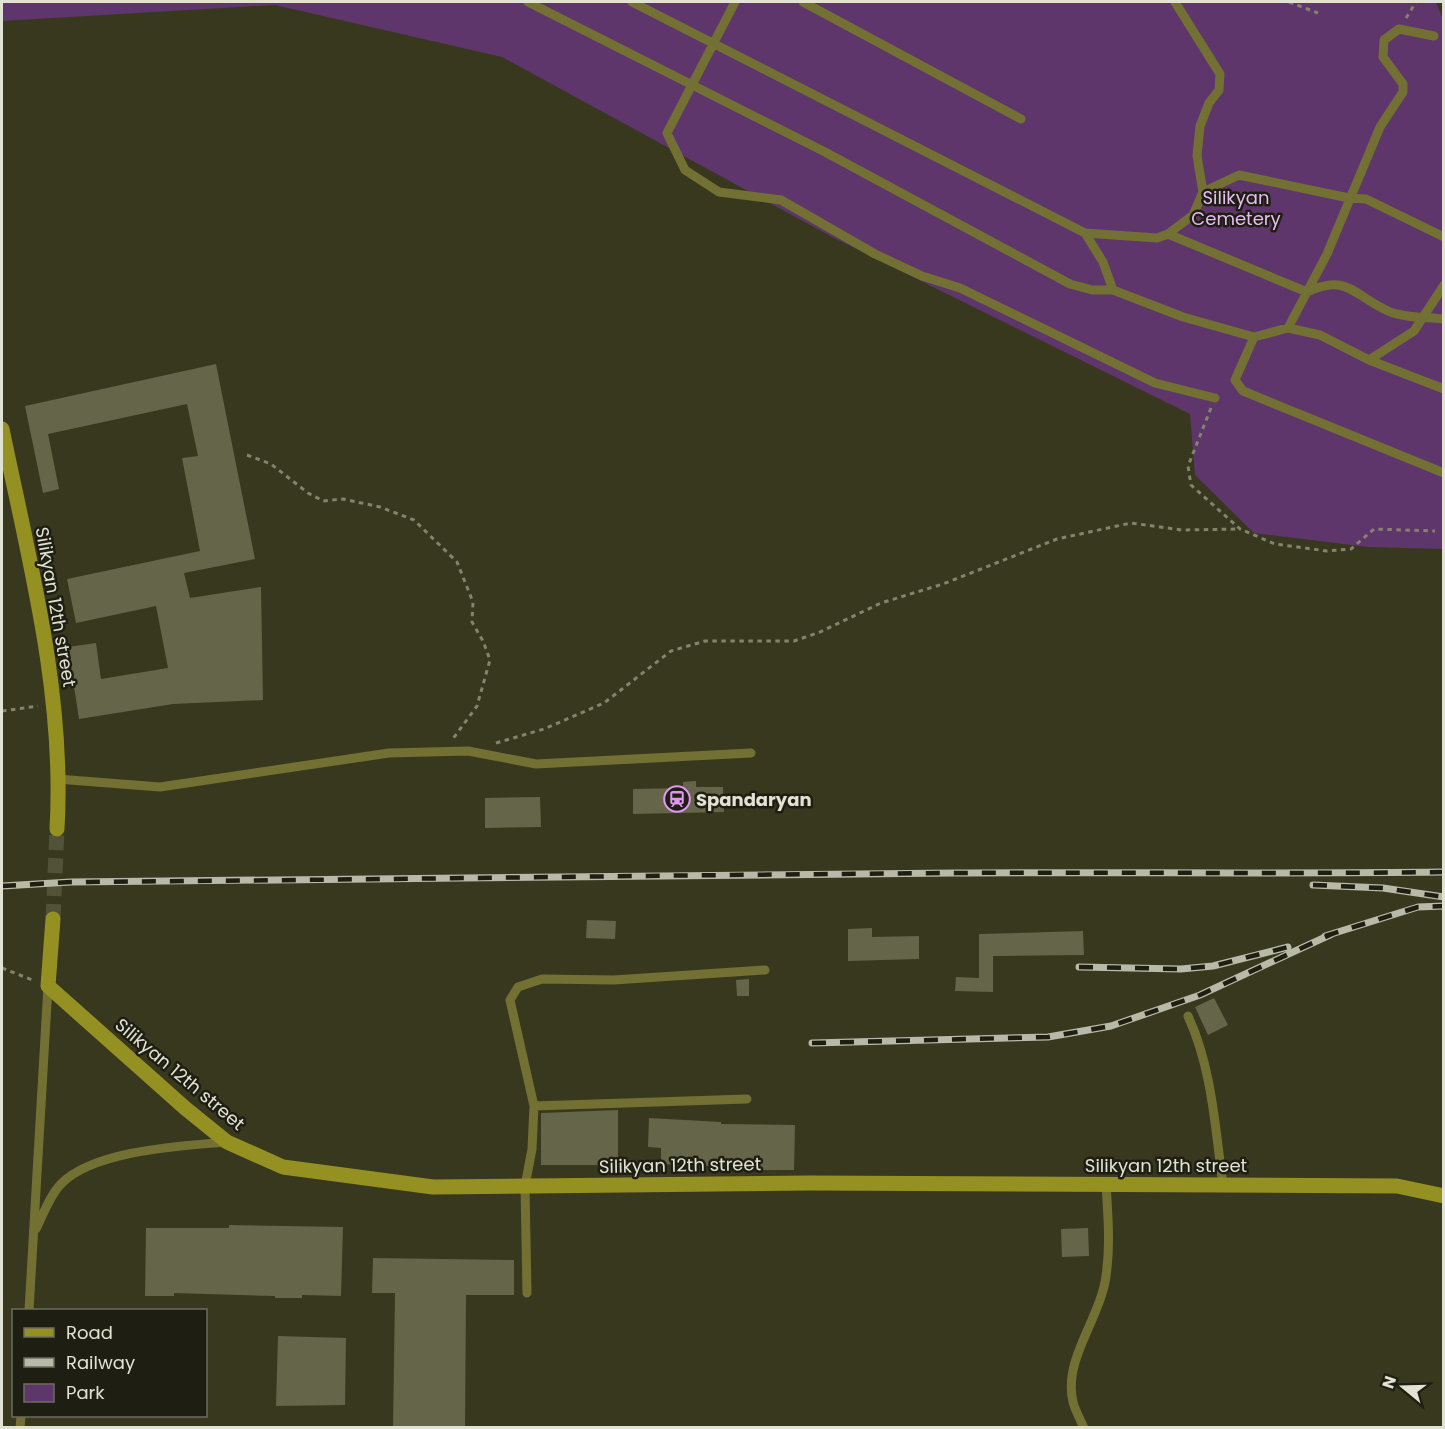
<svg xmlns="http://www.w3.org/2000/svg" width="1445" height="1429" font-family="Poppins,sans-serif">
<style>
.green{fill:#5f366b}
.building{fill:#65654a}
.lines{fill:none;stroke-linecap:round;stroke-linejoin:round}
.secondary-tunnel{stroke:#525239;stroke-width:15;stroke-dasharray:15 8;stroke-linecap:butt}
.path{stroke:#83836e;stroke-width:3;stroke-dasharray:4.5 4.5;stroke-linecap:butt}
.lane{stroke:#727133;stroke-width:9}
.secondary{stroke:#949122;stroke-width:15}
.rail-casing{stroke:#b9b9a8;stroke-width:7}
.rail{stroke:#1e1e13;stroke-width:4.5;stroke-dasharray:14;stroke-linecap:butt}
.labels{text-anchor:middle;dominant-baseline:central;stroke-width:5;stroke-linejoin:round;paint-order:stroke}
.park-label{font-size:18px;fill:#e9bbf5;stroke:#1e1e13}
.street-label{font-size:18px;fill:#e2e2d3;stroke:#1e1e13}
.poi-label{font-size:18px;font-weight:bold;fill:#e2e2d3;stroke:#1e1e13;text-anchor:start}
</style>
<rect width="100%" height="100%" fill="#38381e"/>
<path class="green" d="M 2,2 L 1436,2 L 1444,22 L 1443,549 L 1368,547 L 1254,533 L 1195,475 L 1190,414 L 834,238 L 502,57 L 275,5 L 2,21 Z"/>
<path class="building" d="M 216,364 L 255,559 L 184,573 L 190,598 L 261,587 L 263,700 L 173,704 L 79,719 L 68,647 L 96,643 L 101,679 L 168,668 L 156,606 L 76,623 L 67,579 L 200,551 L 182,458 L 198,456 L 187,404 L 48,434 L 59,489 L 43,493 L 25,406 Z
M 696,781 L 696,787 L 723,787 L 724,812 L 633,814 L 633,789 L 683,788 L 683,782 Z
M 540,797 L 541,827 L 485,828 L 485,798 Z
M 587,920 L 616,921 L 615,939 L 586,938 Z
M 872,928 L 872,937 L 919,936 L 919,959 L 848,961 L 848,929 Z
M 1083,931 L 1084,955 L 993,956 L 993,992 L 955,991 L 956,977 L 979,978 L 979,934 Z
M 749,979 L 749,996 L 737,996 L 736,980 Z
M 1214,998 L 1228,1025 L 1208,1035 L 1195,1007 Z
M 618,1110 L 618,1165 L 541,1165 L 541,1113 Z
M 649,1118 L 721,1122 L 721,1124 L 795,1125 L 794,1170 L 735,1170 L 735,1167 L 661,1164 L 661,1148 L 648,1147 Z
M 229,1225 L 343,1227 L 341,1296 L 302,1295 L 302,1298 L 275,1298 L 275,1296 L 174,1293 L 174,1296 L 145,1296 L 146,1228 L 229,1228 Z
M 1088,1228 L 1089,1256 L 1062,1257 L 1061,1229 Z
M 373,1258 L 514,1260 L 514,1295 L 466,1295 L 465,1428 L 393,1428 L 395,1293 L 372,1293 Z
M 278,1336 L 346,1338 L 345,1405 L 276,1406 Z"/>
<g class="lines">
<path class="secondary-tunnel" d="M 53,919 L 57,829"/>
<path class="path" d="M 1289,2 L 1318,13
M 1406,18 L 1416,2
M 1211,408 L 1188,466 L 1191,485 L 1240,529 L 1275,544 L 1327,551 L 1351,549 L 1374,529 L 1435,531
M 247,455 L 271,464 L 308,493 L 323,501 L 343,499 L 380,507 L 414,520 L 457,562 L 473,602 L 472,622 L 483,641 L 490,660 L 477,706 L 452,740
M 2,711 L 38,706
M 496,743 L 544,729 L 604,703 L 671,651 L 705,641 L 794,641 L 820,632 L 881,603 L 943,584 L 1057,539 L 1131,523 L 1182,530 L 1240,529
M 2,968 L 35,981"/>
<path class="lane" d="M 528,2 L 825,152 L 1070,284 L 1092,290 L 1113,290 L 1183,317 L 1254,337 L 1288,328 L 1320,335 L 1369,360 L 1444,389
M 632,2 L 1085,233
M 735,2 L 667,133 L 685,170 L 719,192 L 781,200 L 875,254 L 922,276 L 960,288 L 1155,383 L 1215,398
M 803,2 L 1021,119
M 1203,192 L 1239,175 L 1349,198 L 1366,199 L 1444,237
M 1168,234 L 1307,292 C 1347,273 1353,295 1388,311 C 1404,318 1426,317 1444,319
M 1113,290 L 1103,262 L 1085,233 L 1157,238 L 1168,234 L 1193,215 L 1203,192 L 1197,156 L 1200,126 L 1209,103 L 1219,90 L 1220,74 L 1175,2
M 1288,328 L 1327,254 L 1380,127 L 1403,92 L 1403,84 L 1383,57 L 1384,40 L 1399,29 L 1434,36
M 1254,337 L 1235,380 L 1243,391 L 1444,473
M 1369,360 L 1414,331 L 1444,285
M 57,779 L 160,787 L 389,753 L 468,751 L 536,764 L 751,753
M 1188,1016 C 1212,1068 1215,1127 1223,1185
M 534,1106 L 510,1000 L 518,987 L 542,979 L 614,980 L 765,970
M 36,1229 C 43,1215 50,1195 61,1184 C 94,1150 182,1146 227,1142
M 527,1293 L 525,1186 L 532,1149 L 534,1106 L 747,1099
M 29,1310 L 48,986
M 20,1428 L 21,1416
M 1084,1428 C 1080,1419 1075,1410 1073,1402 C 1063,1361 1098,1321 1105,1282 C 1111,1249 1108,1217 1106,1184"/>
<path class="secondary" d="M 2,429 C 29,560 65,694 57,829
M 53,919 L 48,986 L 185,1108 L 227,1142 L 283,1167 L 433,1187 L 810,1183 L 1397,1186 L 1444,1196"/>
<g class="rail-casing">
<path id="rail" d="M 1313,885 L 1383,888 L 1444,897
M 2,886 L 71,882 C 365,880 659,875 954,873 C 1117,872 1280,874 1444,872
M 1325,936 L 1418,907 L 1444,906
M 1079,967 L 1181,969 L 1213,966 L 1288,947
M 812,1043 L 1048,1037 L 1111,1026 L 1200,995 L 1332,934"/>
</g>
<use href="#rail" class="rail"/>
</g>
<defs>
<g id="station-ring" transform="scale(1.35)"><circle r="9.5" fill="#1e1e13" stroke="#df98f2" stroke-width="1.5"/><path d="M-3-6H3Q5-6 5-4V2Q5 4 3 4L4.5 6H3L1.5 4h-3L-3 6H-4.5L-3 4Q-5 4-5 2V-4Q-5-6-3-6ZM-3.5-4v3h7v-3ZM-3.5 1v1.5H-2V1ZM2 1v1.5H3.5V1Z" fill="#df98f2"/></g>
</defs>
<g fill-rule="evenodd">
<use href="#station-ring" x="677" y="799"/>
</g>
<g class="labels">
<g class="park-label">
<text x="1236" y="197">Silikyan<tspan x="1236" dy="21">Cemetery</tspan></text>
</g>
<g class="street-label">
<text transform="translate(56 607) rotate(80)">Silikyan 12th street</text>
<text transform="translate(180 1074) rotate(40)">Silikyan 12th street</text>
<text transform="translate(680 1165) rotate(-1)">Silikyan 12th street</text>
<text x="1166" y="1165">Silikyan 12th street</text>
</g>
<g class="poi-label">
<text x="696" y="799">Spandaryan</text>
</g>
</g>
<rect width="1445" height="1429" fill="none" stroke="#e2e2d3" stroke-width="6"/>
<rect x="12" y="1309" width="195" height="108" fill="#1e1e13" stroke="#6c6c60" stroke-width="1.5"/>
<rect x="24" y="1328" width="30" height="9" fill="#949122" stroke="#6c6c60" stroke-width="1.5"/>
<text x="66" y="1339" font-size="18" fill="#e2e2d3">Road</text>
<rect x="24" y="1358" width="30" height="9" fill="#b9b9a8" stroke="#6c6c60" stroke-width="1.5"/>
<text x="66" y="1369" font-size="18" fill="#e2e2d3">Railway</text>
<rect x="24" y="1384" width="30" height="18" fill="#5f366b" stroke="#6c6c60" stroke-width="1.5"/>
<text x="66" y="1399" font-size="18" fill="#e2e2d3">Park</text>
<g transform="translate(1403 1387) rotate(289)" stroke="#1e1e13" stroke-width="4.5" paint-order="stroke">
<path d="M0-4.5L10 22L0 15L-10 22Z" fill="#e2e2d3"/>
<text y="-9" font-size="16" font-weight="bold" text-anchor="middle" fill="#e2e2d3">N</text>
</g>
</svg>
